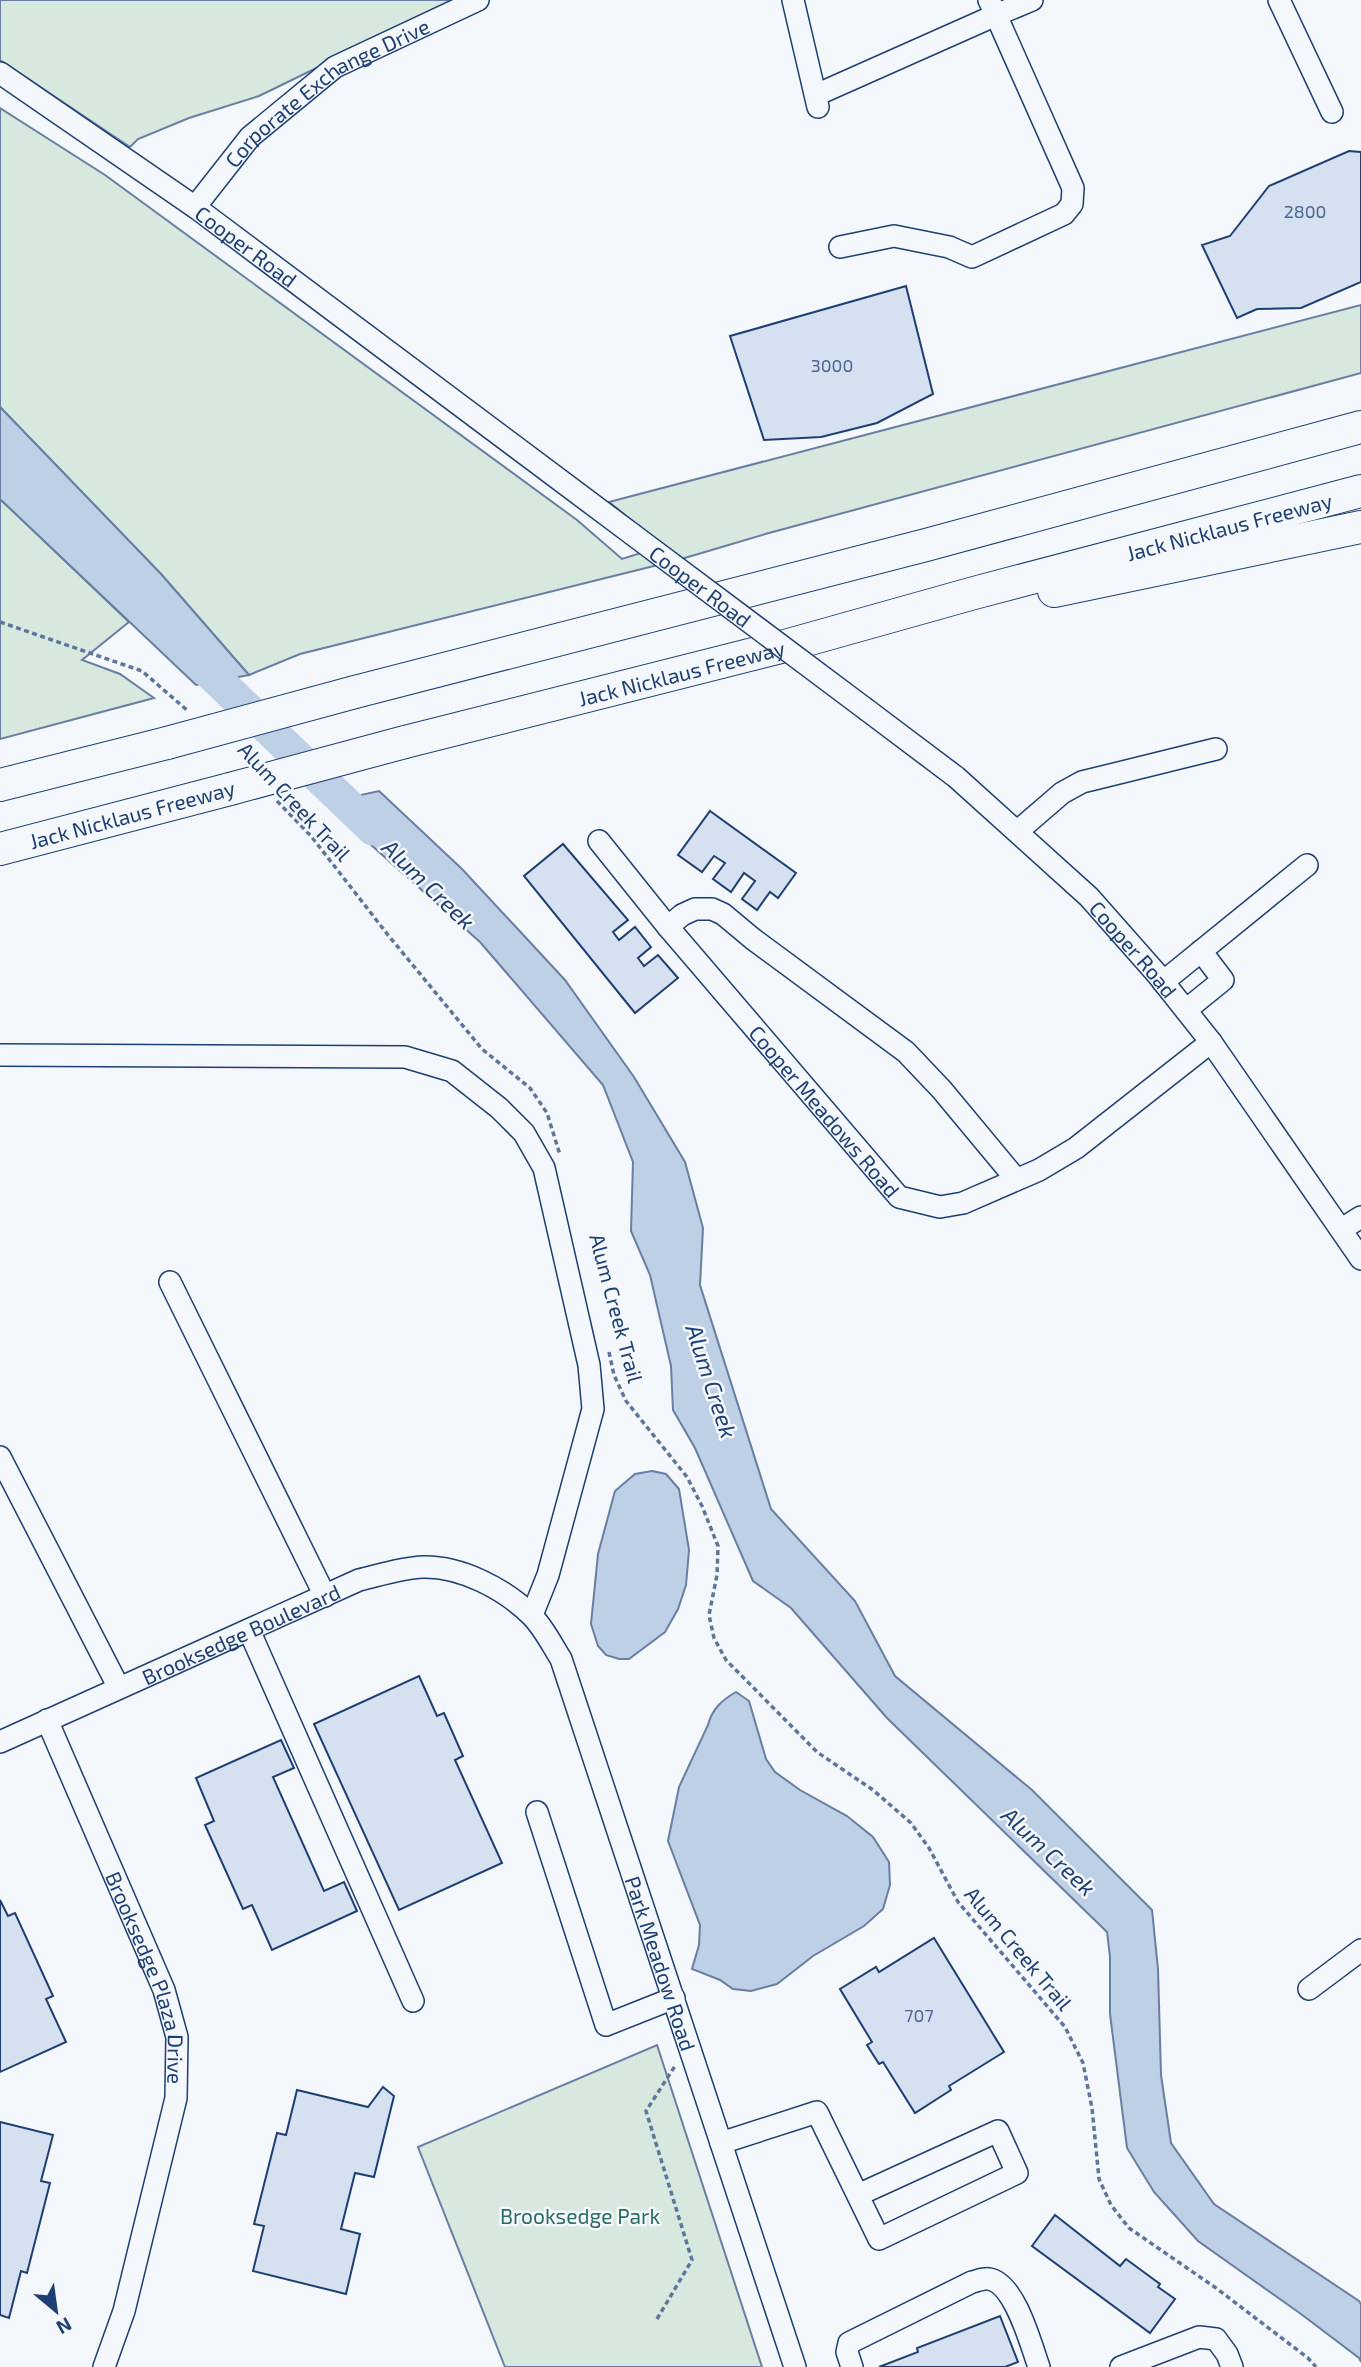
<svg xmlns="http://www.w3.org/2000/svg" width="1361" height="2367" font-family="'Exo 2',sans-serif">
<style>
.green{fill:#d7e8df;stroke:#687fa3;stroke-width:2}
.water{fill:#bed0e5;stroke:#687fa3;stroke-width:2}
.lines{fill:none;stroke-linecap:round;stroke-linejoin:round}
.river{stroke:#bed0e5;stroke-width:33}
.building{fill:#d5e0f0;stroke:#1d3f73;stroke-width:2}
.minor-casing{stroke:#1d3f73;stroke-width:24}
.highway-casing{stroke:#1d3f73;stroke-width:34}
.path{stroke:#5e769c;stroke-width:3.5;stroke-dasharray:5 3.5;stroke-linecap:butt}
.minor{stroke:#f4f7fb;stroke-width:21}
.highway{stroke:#f4f7fb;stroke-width:32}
.minor-bridge-casing{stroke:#1d3f73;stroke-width:24;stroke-linecap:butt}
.highway-bridge-casing{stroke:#1d3f73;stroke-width:34;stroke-linecap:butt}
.minor-bridge{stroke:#f4f7fb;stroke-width:21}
.highway-bridge{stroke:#f4f7fb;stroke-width:32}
.labels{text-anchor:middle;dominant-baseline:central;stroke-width:5;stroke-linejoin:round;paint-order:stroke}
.number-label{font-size:18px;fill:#4b6792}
.street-label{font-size:21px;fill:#1d3f73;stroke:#f4f7fb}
.park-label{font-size:21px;fill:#2c6c60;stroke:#f4f7fb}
.water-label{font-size:23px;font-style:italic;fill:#1d3f73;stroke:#f4f7fb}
</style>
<rect width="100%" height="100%" fill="#f4f7fb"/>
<path class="green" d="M 0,0 L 456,0 L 259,96 L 189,118 L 138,139 L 130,147 L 0,60 Z
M 0,108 L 105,175 L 577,520 L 622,559 L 663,546 L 609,502 L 1361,305 L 1361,373 L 769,533 L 678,560 L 300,654 L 249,675 L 161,574 L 0,407 Z
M 0,499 L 129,622 L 82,660 L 120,674 L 154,698 L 0,739 Z
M 657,2045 L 762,2367 L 505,2367 L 418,2147 Z"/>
<path class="water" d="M 0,407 L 161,574 L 249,675 L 196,685 L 0,499 Z
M 379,791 L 462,869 L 565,980 L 634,1077 L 685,1162 L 703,1228 L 700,1285 L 771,1509 L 855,1601 L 895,1676 L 1032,1790 L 1152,1910 L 1158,1969 L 1161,2075 L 1171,2143 L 1214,2204 L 1359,2301 L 1361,2304 L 1361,2362 L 1359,2358 L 1301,2314 L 1198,2241 L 1154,2192 L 1127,2148 L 1110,2014 L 1110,1957 L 1107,1932 L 887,1718 L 791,1608 L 753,1581 L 695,1448 L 673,1410 L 671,1366 L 650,1275 L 631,1231 L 633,1162 L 603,1085 L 480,942 L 324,803 Z
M 652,1471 L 666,1474 L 679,1489 L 689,1550 L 686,1585 L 678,1609 L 665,1632 L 629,1659 L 619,1659 L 606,1655 L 598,1646 L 591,1624 L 598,1554 L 615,1491 L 635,1474 Z
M 736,1692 L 749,1701 L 766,1759 L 775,1772 L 800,1790 L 847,1816 L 873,1837 L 889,1862 L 890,1885 L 883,1909 L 864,1926 L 813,1956 L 777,1984 L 751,1991 L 733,1989 L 720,1980 L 692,1969 L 699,1945 L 700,1925 L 668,1841 L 679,1787 L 708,1725 C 712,1709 722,1700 736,1692 Z"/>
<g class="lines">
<path class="river" d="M 187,651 L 373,829"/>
</g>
<path class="building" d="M 1349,151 L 1361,152 L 1361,282 L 1301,308 L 1257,309 L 1237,318 L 1202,245 L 1230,236 L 1269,186 Z
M 906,286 L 933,394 L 877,423 L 821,437 L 764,440 L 730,336 Z
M 710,811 L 796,873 L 778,898 L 770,892 L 757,910 L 742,899 L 755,881 L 744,873 L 731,892 L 713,879 L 725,863 L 714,856 L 702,872 L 678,855 Z
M 563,844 L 628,920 L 613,932 L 619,940 L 635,927 L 651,947 L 638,958 L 644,966 L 658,955 L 678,978 L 635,1013 L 524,876 Z
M 419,1676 L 437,1716 L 444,1713 L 463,1756 L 455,1760 L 502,1863 L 399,1910 L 314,1724 Z
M 281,1740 L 294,1768 L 273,1777 L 324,1891 L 344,1882 L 357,1911 L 272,1950 L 252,1905 L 243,1909 L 205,1825 L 214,1821 L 196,1778 Z
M 0,1900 L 8,1916 L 15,1913 L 53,1996 L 46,1999 L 66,2042 L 0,2072 Z
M 934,1938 L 1004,2052 L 949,2086 L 951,2090 L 915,2113 L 883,2062 L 879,2064 L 867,2045 L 872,2042 L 840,1989 L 876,1967 L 879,1972 Z
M 383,2087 L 394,2096 L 374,2177 L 355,2173 L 341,2229 L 360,2234 L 346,2294 L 253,2271 L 264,2226 L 254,2224 L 277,2133 L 286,2135 L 297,2090 L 368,2107 Z
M 0,2122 L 53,2135 L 41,2181 L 50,2183 L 27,2273 L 21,2271 L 9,2318 L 0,2315 Z
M 1055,2215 L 1120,2266 L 1126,2259 L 1160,2284 L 1158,2287 L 1175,2299 L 1150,2333 L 1032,2246 Z
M 1000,2316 L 1018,2362 L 1005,2367 L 879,2367 L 918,2352 L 917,2348 Z"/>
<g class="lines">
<g class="minor-casing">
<g id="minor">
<path d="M 793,0 L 818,107"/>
<path d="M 1279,0 L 1332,112"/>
<path id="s1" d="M 0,73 L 195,207 L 632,534"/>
<path d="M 816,95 L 996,15 L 989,0"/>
<path id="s2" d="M 195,207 L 250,137 L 335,67 L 478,0"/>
<path d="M 840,247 L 894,236 L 949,247 L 972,257 L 1064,214 L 1072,204 L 1073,188 L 996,15 L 1032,0"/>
<path id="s3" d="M 867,710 L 956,777 L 1089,897 L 1157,974 L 1211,1042 L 1361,1259"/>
<path d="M 1018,831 L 1062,793 L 1082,782 L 1216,749"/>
<path id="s4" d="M 599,841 L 668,927 L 899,1197 L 940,1207 L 963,1203 L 1039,1170 L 1076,1148 L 1211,1042"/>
<path d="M 668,927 L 682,915 L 695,909 L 712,909 L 723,914 L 753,939 L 906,1052 L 942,1090 L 1016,1179"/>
<path d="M 1163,982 L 1307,865"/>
<path d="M 1186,1010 L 1223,980 L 1201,951"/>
<path d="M 0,1055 L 405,1057 L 452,1071 L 499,1108 L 524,1133 L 544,1168 L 589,1365 L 593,1409 L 548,1575 L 532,1615"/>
<path d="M 1342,1229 L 1361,1217"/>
<path d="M 170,1282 L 325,1596"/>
<path d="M 0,1457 L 119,1688"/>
<path d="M 249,1630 L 413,2001"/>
<path id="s5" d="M 47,1720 L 164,1990 L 177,2037 L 176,2098 L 124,2311 L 104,2367"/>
<path id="s6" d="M 0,1742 L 359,1580 C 380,1575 401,1568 423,1567 C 461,1566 504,1589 530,1614 C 543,1626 552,1645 561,1659 L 795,2367"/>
<path d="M 537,1812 L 606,2025 L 674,1998"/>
<path d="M 1309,1989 L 1361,1950"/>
<path d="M 721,2143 L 817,2112 L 879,2239 L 1017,2173 L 998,2131 L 858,2195"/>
<path d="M 852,2367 L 847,2352 L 849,2343 L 972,2282 C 977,2281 984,2278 989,2279 C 1015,2283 1031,2345 1039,2367"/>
<path d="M 1121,2367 L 1199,2337 L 1216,2339 L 1227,2354 L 1232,2367"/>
</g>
</g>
<g class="highway-casing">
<g id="highway">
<path d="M 1054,591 L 1361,527"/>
<path d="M 355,692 L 926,545 L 1361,427"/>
<path id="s7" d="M 405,742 L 785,646 L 974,593 L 1361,491"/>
<path d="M 0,785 L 167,743"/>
<path d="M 0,849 L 230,789"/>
</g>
</g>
<path class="path" d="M 0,622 L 142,671 L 188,711
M 277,801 L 311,836 L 388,935 L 482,1049 L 530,1088 L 547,1113 L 560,1155
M 609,1352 L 614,1375 L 626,1401 L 687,1477 L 702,1506 L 718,1546 L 717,1575 L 709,1615 L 714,1638 L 726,1660 L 817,1752 L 873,1790 L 911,1823 L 929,1848 L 958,1902 L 1065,2027 L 1083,2063 L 1092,2108 L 1099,2179 L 1111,2205 L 1129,2228 L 1216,2288 L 1308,2358 L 1316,2367
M 657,2319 L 692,2260 L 646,2111 L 675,2066"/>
<use href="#minor" class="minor"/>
<use href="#highway" class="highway"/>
<g class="minor-bridge-casing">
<g id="minor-bridge">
<path id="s8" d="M 632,534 L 867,710"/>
</g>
</g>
<g class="highway-bridge-casing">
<path id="highway-bridge" d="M 167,743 L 355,692
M 230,789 L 405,742"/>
</g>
<use href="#minor-bridge" class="minor-bridge"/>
<use href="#highway-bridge" class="highway-bridge"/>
</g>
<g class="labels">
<g class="number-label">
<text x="1305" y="211">2800</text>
<text x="832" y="365">3000</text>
<text x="919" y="2015">707</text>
</g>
<g class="street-label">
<text stroke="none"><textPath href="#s2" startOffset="178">Corporate Exchange Drive</textPath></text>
<text stroke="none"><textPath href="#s1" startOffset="301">Cooper Road</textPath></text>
<text stroke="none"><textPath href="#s7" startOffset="852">Jack Nicklaus Freeway</textPath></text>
<text stroke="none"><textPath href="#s8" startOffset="86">Cooper Road</textPath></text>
<text stroke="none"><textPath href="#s7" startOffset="285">Jack Nicklaus Freeway</textPath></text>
<text transform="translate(295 801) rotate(47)">Alum Creek Trail</text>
<text transform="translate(132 814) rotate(-15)">Jack Nicklaus Freeway</text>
<text stroke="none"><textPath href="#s3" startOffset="359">Cooper Road</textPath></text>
<text stroke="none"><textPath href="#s4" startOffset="352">Cooper Meadows Road</textPath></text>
<text transform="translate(617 1308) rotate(75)">Alum Creek Trail</text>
<text stroke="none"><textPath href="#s6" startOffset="264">Brooksedge Boulevard</textPath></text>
<text transform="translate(1019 1948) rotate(50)">Alum Creek Trail</text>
<text stroke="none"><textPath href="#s6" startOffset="954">Park Meadow Road</textPath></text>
<text stroke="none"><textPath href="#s5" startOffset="278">Brooksedge Plaza Drive</textPath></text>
</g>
<g class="park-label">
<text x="580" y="2215">Brooksedge Park</text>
</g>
<g class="water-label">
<text transform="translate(429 884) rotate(44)">Alum Creek</text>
<text transform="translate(712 1381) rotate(72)">Alum Creek</text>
<text transform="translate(1049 1851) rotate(43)">Alum Creek</text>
</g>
</g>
<g transform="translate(56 2311) rotate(151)" stroke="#f4f7fb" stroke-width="5" paint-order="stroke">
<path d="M0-5L12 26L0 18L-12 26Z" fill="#1d3f73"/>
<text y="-10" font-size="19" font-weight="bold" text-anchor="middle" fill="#1d3f73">N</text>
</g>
</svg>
